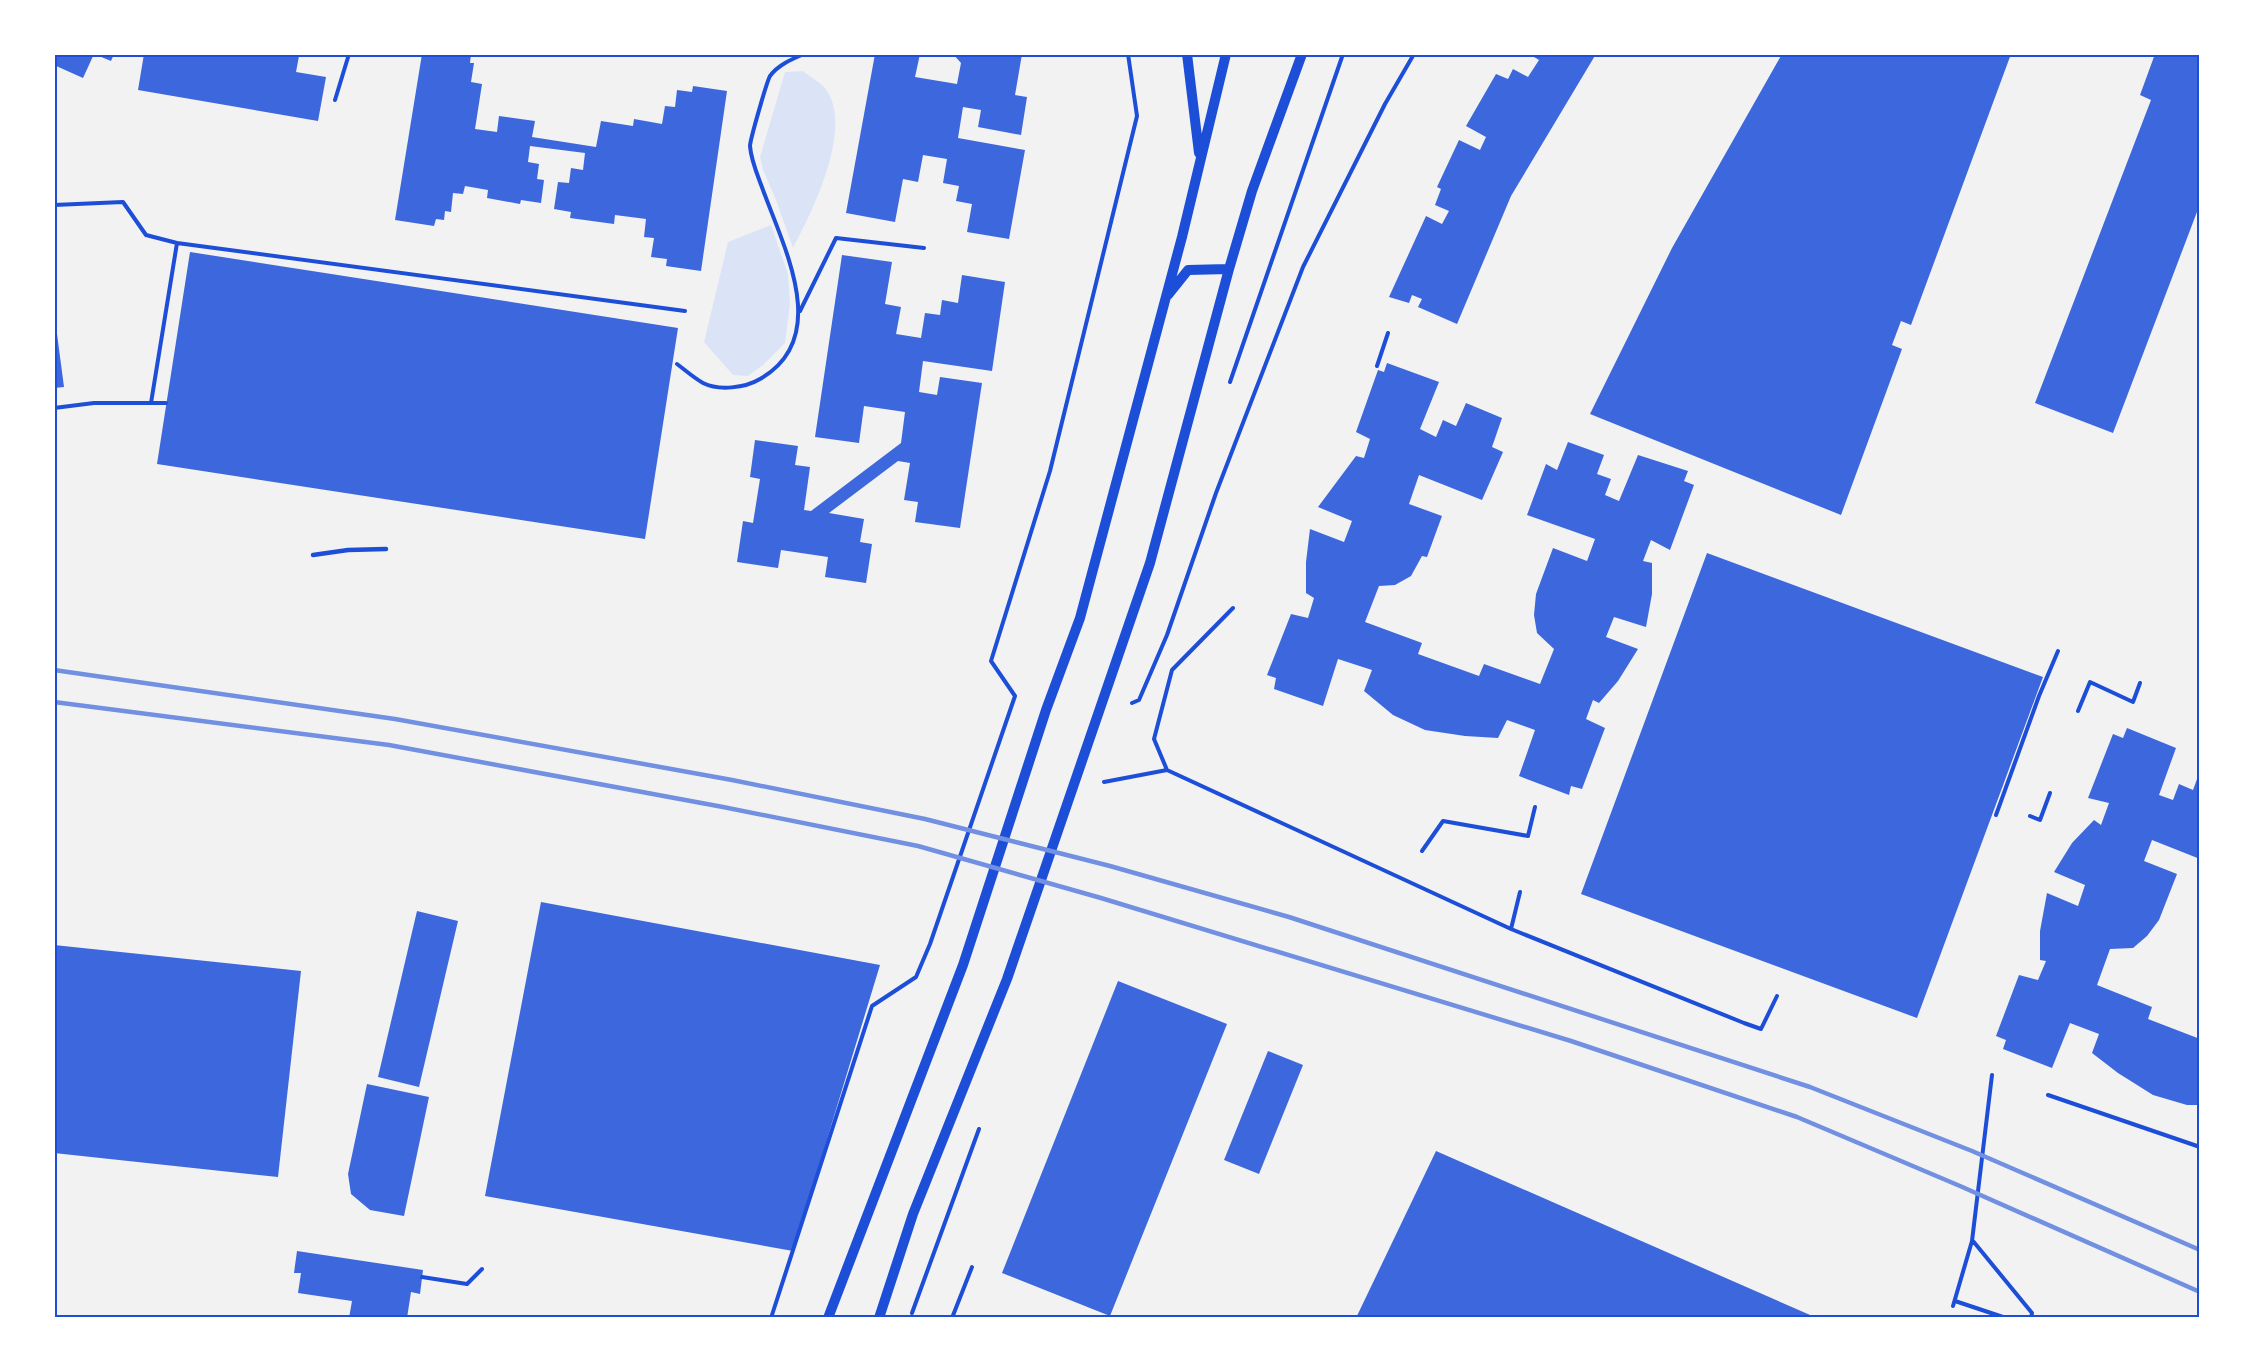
<svg xmlns="http://www.w3.org/2000/svg" width="2254" height="1372" font-family="'Exo 2',sans-serif">
<style>
.green{fill:#dbe4f7}
.building{fill:#3d67dc}
.lines{fill:none;stroke-linecap:round;stroke-linejoin:round}
.path{stroke:#1d4ed8;stroke-width:4}
.service{stroke:#1d4ed8;stroke-width:4.5}
.tertiary{stroke:#1d4ed8;stroke-width:10}
.rail{stroke:#7290e2;stroke-width:4.5}
.neatline{fill:none;stroke:#1d4ed8;stroke-width:2}
</style>
<rect width="100%" height="100%" fill="#f2f2f2"/>
<path class="green" d="M 803,71 C 809,76 820,82 825,88 C 855,126 812,212 793,248 L 776,200 L 763,170 L 760,157 L 785,72 Z
M 771,225 L 788,274 L 790,303 L 785,343 L 763,365 L 748,376 L 733,375 L 704,342 L 728,242 Z"/>
<path class="building" d="M 54,54 L 114,54 L 111,61 L 94,54 L 83,78 L 54,65 Z
M 144,54 L 281,54 L 299,56 L 296,72 L 326,77 L 318,121 L 138,90 Z
M 422,54 L 471,54 L 470,63 L 474,63 L 471,82 L 482,84 L 475,129 L 497,132 L 499,116 L 535,121 L 532,137 L 596,147 L 601,121 L 633,126 L 634,119 L 662,124 L 665,106 L 675,107 L 677,90 L 692,92 L 693,86 L 727,91 L 701,271 L 666,266 L 667,259 L 651,257 L 654,238 L 644,237 L 646,219 L 615,215 L 614,224 L 570,218 L 571,212 L 554,209 L 558,182 L 569,183 L 571,168 L 583,170 L 585,153 L 530,146 L 528,162 L 539,164 L 537,179 L 544,180 L 541,203 L 521,200 L 520,204 L 487,198 L 488,190 L 465,186 L 463,194 L 453,193 L 451,212 L 445,211 L 444,220 L 436,219 L 434,226 L 395,220 Z
M 875,54 L 920,54 L 915,77 L 957,84 L 961,63 L 953,54 L 1022,54 L 1015,95 L 1027,97 L 1021,135 L 978,127 L 981,110 L 963,107 L 958,138 L 1025,150 L 1009,239 L 967,232 L 972,204 L 956,201 L 959,186 L 943,183 L 947,159 L 923,155 L 918,182 L 903,179 L 895,222 L 846,213 Z
M 1529,54 L 1596,54 L 1511,196 L 1457,324 L 1418,307 L 1422,299 L 1412,295 L 1409,303 L 1389,297 L 1426,216 L 1442,224 L 1449,211 L 1435,205 L 1441,189 L 1437,187 L 1459,140 L 1480,150 L 1486,137 L 1466,126 L 1496,74 L 1508,79 L 1513,69 L 1528,77 L 1539,60 Z
M 1782,54 L 2011,54 L 1911,325 L 1901,321 L 1892,345 L 1902,349 L 1841,515 L 1590,414 L 1672,248 Z
M 2155,54 L 2200,54 L 2200,204 L 2113,433 L 2035,403 L 2151,100 L 2140,95 Z
M 190,252 L 678,328 L 645,539 L 157,464 Z
M 842,255 L 892,262 L 885,304 L 901,307 L 896,334 L 921,338 L 925,313 L 940,315 L 942,300 L 958,303 L 962,275 L 1005,282 L 992,371 L 923,361 L 919,392 L 937,395 L 940,377 L 982,383 L 960,528 L 915,522 L 918,502 L 904,500 L 910,463 L 898,461 L 829,513 L 864,519 L 860,542 L 872,544 L 866,583 L 825,577 L 828,557 L 781,550 L 778,568 L 737,562 L 743,521 L 753,523 L 760,479 L 750,477 L 755,440 L 798,446 L 795,465 L 810,467 L 804,510 L 811,511 L 901,443 L 905,412 L 864,406 L 859,443 L 815,437 Z
M 54,311 L 64,387 L 54,388 Z
M 1387,363 L 1439,382 L 1420,429 L 1436,437 L 1443,420 L 1456,426 L 1466,403 L 1502,418 L 1492,447 L 1503,452 L 1482,500 L 1419,475 L 1409,504 L 1442,516 L 1427,557 L 1422,556 L 1411,576 L 1395,585 L 1379,586 L 1365,622 L 1422,643 L 1418,654 L 1479,676 L 1484,664 L 1540,684 L 1554,649 L 1537,633 L 1534,615 L 1536,594 L 1553,548 L 1587,561 L 1595,539 L 1527,515 L 1546,464 L 1557,470 L 1568,442 L 1604,455 L 1597,474 L 1611,479 L 1605,495 L 1619,501 L 1638,455 L 1688,471 L 1684,481 L 1694,485 L 1670,550 L 1651,540 L 1643,561 L 1652,563 L 1652,594 L 1646,627 L 1614,617 L 1606,637 L 1638,649 L 1618,681 L 1599,703 L 1593,700 L 1586,719 L 1605,728 L 1582,789 L 1571,786 L 1569,795 L 1519,776 L 1535,730 L 1507,720 L 1498,738 L 1465,736 L 1425,730 L 1393,715 L 1364,691 L 1372,670 L 1338,659 L 1323,706 L 1274,689 L 1276,678 L 1267,675 L 1291,614 L 1308,618 L 1314,598 L 1306,593 L 1306,562 L 1310,529 L 1344,542 L 1352,521 L 1318,507 L 1356,456 L 1364,458 L 1370,439 L 1356,432 L 1378,370 L 1384,372 Z
M 1707,553 L 2043,677 L 1917,1018 L 1581,894 Z
M 2127,728 L 2176,748 L 2159,795 L 2173,800 L 2179,784 L 2193,790 L 2200,771 L 2200,859 L 2152,840 L 2144,861 L 2177,874 L 2159,920 L 2147,936 L 2133,948 L 2110,949 L 2097,985 L 2152,1007 L 2148,1019 L 2200,1039 L 2200,1105 L 2187,1105 L 2153,1095 L 2118,1073 L 2092,1053 L 2099,1034 L 2070,1023 L 2052,1068 L 2003,1049 L 2006,1040 L 1996,1036 L 2019,975 L 2038,980 L 2046,961 L 2040,960 L 2040,931 L 2047,893 L 2078,906 L 2085,885 L 2054,872 L 2072,843 L 2094,820 L 2101,825 L 2109,803 L 2088,798 L 2113,734 L 2123,738 Z
M 541,902 L 880,965 L 793,1251 L 485,1196 Z
M 417,911 L 458,921 L 419,1087 L 378,1077 Z
M 54,945 L 301,971 L 278,1177 L 54,1153 Z
M 1118,981 L 1227,1024 L 1110,1316 L 1002,1273 Z
M 1268,1051 L 1303,1065 L 1259,1174 L 1224,1160 Z
M 367,1084 L 429,1097 L 404,1216 L 370,1210 L 351,1194 L 348,1174 Z
M 1436,1151 L 1817,1318 L 1356,1318 Z
M 297,1251 L 423,1270 L 420,1294 L 411,1292 L 407,1318 L 349,1318 L 352,1301 L 298,1293 L 301,1273 L 294,1273 Z"/>
<g class="lines">
<path class="path" d="M 335,100 L 349,54
M 54,205 L 123,202 L 146,235 L 177,243
M 800,311 L 836,238 L 924,248
M 677,364 C 685,370 694,378 703,383 C 719,391 745,388 760,379 C 832,338 784,248 763,190 C 758,176 751,161 750,146 C 750,140 767,81 770,76 C 778,65 792,59 804,54
M 1377,366 L 1388,333
M 1230,382 L 1343,54
M 151,403 L 177,243 L 685,311
M 54,408 L 94,403 L 166,403
M 1233,608 L 1172,670 L 1154,739 L 1167,770 L 1511,929 L 1744,1023 L 1761,1029 L 1777,996
M 1132,703 L 1139,700 L 1167,635 L 1216,493 L 1303,267 L 1385,104 L 1414,54
M 2078,711 L 2090,682 L 2133,702 L 2140,683
M 1104,782 L 1167,770
M 1996,815 L 2039,696 L 2058,651
M 2030,816 L 2040,820 L 2050,793
M 1422,851 L 1443,821 L 1528,836 L 1535,807
M 1511,929 L 1520,892
M 2048,1095 L 2200,1147
M 1973,1241 L 2032,1313 L 2031,1318
M 422,1277 L 467,1284 L 482,1269
M 1955,1301 L 2006,1318
M 1953,1306 L 1972,1241 L 1992,1075
M 912,1313 L 979,1129
M 771,1318 L 872,1006 L 916,977 L 930,944 L 1015,696 L 991,661 L 1050,471 L 1137,116 L 1128,54
M 952,1318 L 972,1267
M 2170,1318 L 2171,1318"/>
<path class="service" d="M 313,555 L 348,550 L 386,549"/>
<path class="tertiary" d="M 1187,54 L 1199,153
M 1168,295 L 1188,270 L 1229,269
M 828,1318 L 963,965 L 1046,710 L 1080,618 L 1182,237 L 1226,54
M 879,1318 L 913,1214 L 1007,979 L 1150,563 L 1229,269 L 1252,191 L 1302,54"/>
<path class="rail" d="M 54,670 L 395,719 L 732,780 L 925,819 L 1110,866 L 1289,917 L 1810,1087 L 1972,1151 L 2200,1250
M 54,702 L 389,745 L 723,807 L 918,846 L 1101,898 L 1571,1041 L 1797,1117 L 1960,1186 L 2200,1292"/>
</g>
<rect width="2254" height="1372" fill="none" stroke="#ffffff" stroke-width="111"/>
<rect x="56" y="56" width="2142" height="1260" class="neatline"/>
</svg>
